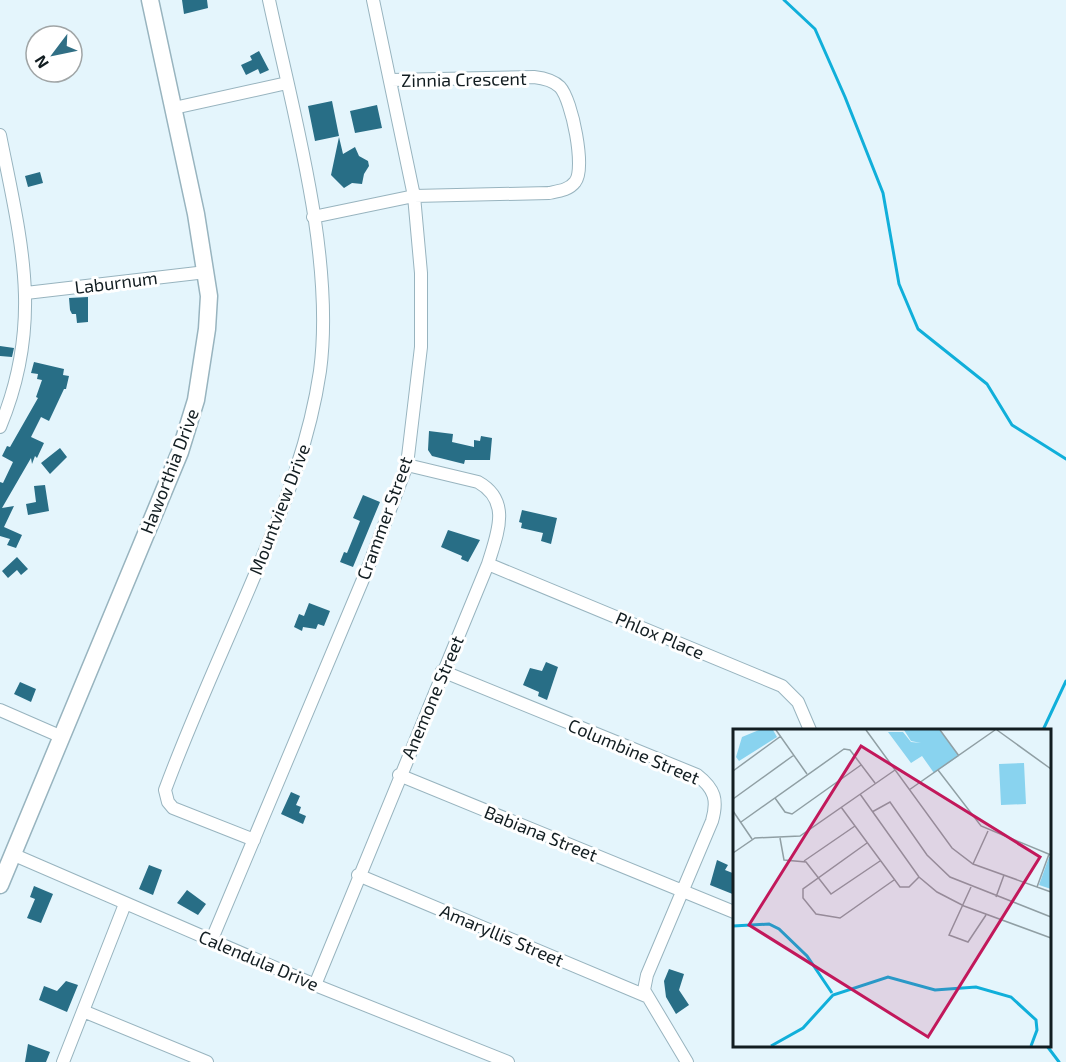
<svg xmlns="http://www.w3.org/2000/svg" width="1066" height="1062" font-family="'Exo 2',sans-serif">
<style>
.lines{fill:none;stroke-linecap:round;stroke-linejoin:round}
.stream{stroke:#10afda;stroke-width:3}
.building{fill:#286e86}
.minor-casing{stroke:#98b4bf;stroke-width:14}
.tertiary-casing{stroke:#98b4bf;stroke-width:19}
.minor{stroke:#fff;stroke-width:12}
.tertiary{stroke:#fff;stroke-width:16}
.labels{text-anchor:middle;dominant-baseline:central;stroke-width:6;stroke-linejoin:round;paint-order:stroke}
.street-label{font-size:18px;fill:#121d21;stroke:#fff}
.inset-river{fill:none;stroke:#10afda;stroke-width:3}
.inset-road{fill:none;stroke:#909fa4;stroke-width:1.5}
.view{fill:#c2185b;fill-opacity:0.15;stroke:#c2185b;stroke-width:3}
.inset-edge{fill:none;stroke:#121d21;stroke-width:3}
</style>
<rect width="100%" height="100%" fill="#e4f5fc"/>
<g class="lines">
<path class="stream" d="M 784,0 L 815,29 L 845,97 L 883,193 L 899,284 L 918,329 L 987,384 L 1012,425 L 1066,459
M 1043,730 L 1066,681
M 1047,1046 L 1059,1062"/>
</g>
<path class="building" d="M 182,0 L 207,0 L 208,8 L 184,14 Z
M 259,51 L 269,70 L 260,74 L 258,69 L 246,75 L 241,65 L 252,60 L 250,56 Z
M 332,101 L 339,136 L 315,141 L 308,106 Z
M 377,105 L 382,128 L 355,133 L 350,111 Z
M 339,137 L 343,154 L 355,147 L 359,156 L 368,161 L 369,166 L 364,174 L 362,184 L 352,183 L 344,188 L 331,175 Z
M 40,172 L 43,183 L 28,187 L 25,176 Z
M 88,297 L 88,322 L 77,323 L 76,314 L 72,314 L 70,310 L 69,298 Z
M 0,346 L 14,348 L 12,357 L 0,356 Z
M 34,362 L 64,369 L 63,375 L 69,376 L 66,389 L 64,389 L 49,421 L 41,417 L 31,437 L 44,443 L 37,458 L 35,456 L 32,464 L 31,458 L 2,508 L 14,506 L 4,527 L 22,535 L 16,548 L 7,545 L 10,539 L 0,536 L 0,482 L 3,483 L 13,462 L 2,456 L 7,446 L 10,447 L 38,398 L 36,397 L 42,380 L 37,379 L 38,374 L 31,373 Z
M 429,431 L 453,434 L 452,442 L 474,447 L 474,440 L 480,441 L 481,436 L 492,438 L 490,460 L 465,460 L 464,464 L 432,456 L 428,450 Z
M 60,448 L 67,457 L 50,474 L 41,463 Z
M 45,485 L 49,511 L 28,515 L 26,504 L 36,502 L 34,486 Z
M 363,495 L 380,502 L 353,567 L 340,562 L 344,552 L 347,553 L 360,521 L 353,518 Z
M 522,510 L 557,518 L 551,544 L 541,541 L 543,533 L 521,528 L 522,523 L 519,522 Z
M 448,530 L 480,540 L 468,562 L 461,559 L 462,556 L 441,547 Z
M 17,557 L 28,569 L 21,575 L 17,570 L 8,578 L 2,571 Z
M 309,603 L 330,611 L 324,626 L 318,624 L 316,629 L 303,627 L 302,631 L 294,627 L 299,614 L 304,616 Z
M 546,662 L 558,667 L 547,700 L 538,696 L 539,692 L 523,685 L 530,668 L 542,671 Z
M 20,682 L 36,689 L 31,702 L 14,694 Z
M 291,792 L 300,796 L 296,805 L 301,807 L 299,813 L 306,816 L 303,824 L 281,814 Z
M 717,860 L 728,865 L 725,870 L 735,874 L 735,895 L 710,885 Z
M 149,865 L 162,870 L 153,895 L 139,889 Z
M 34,886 L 53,894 L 41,923 L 27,918 L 35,899 L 30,897 Z
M 187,890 L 206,904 L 198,915 L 177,903 Z
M 669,969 L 684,974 L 679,990 L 689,1005 L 676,1014 L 666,997 L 664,981 Z
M 66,981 L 78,985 L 67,1012 L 39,1000 L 44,986 L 57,991 Z
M 28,1044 L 50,1052 L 46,1062 L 25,1062 Z"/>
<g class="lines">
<g class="minor-casing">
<path id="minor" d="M 174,108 L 287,83
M 0,135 C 21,241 44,322 0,427
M 313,217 L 414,196 L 549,193 C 559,191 569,190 575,182 C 586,169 572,100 560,87 C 553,80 543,78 534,77 L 391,80
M 26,293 L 206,272
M 488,564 L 782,686 L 798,702 L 810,730
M 442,671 L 697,775 C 715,789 718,800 712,821 L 647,975 L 644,990 L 687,1062
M 0,710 L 62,737
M 399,775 L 734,912
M 254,840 L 173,808 L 168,802 L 165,790 C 193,714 228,640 259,565 C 286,502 310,439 320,371 C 335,258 293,112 269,0
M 12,854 L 315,985 L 508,1062
M 358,875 L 646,996
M 212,939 L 369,565 L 407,465 L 421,347 L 421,273 L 414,196 L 373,0
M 315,985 L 488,564 C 497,534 512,501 478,482 L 407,465
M 83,1011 L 207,1062
M 63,1062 L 125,904"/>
</g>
<g class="tertiary-casing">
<path id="tertiary" d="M 0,885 L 180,452 L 196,400 L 207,329 L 209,296 L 196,214 L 150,0"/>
</g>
<use href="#minor" class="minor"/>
<use href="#tertiary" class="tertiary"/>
</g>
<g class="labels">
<g class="street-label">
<text transform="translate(464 79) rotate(-1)">Zinnia Crescent</text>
<text transform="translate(116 282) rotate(-7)">Laburnum</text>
<text transform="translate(169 471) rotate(-69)">Haworthia Drive</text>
<text transform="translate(279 509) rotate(-69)">Mountview Drive</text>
<text transform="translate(384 518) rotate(-70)">Crammer Street</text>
<text transform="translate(660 635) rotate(23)">Phlox Place</text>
<text transform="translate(432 697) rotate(-67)">Anemone Street</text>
<text transform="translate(634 751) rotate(23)">Columbine Street</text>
<text transform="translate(541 833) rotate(22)">Babiana Street</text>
<text transform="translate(502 935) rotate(23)">Amaryllis Street</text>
<text transform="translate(259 960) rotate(23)">Calendula Drive</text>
</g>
</g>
<g transform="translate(733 729)">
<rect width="318" height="318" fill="#e4f5fc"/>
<path d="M 26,1 L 40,1 L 44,8 L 6,32 L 3,28 L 9,8 ZM 171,1 L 207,1 L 226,27 L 201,44 L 189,27 L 178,34 L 155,3 L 170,3 L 178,13 L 188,14 L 178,12 ZM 291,34 L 293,75 L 268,76 L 266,35 ZM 316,128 L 318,128 L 318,160 L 306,156 Z" fill="#89d3ef"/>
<path class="inset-river" d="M 0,197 L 36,195 L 46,200 L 74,227 L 99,264M 38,317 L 70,299 L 100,266 L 155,248 L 202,261 L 243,258 L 278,268 L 303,291 L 304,301 L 298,317"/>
<path class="inset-road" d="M 43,1 L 74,45M 133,1 L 219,119 L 240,135 L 318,163M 207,1 L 226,27M 264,1 L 318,40M 205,41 L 248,97 L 318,126M 0,42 L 48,7M 176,61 L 262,1M 127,65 L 186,148 L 204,163 L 231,177 L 318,209M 42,69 L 52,83 L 59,85 L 128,36M 0,70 L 61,26M 108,78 L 167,158 L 176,158 L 186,148M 0,82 L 19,110M 139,83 L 157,73 L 194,126 L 217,148 L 318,188M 8,93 L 111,20 L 117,21 L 142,54M 47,109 L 51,131 L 73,133 L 98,165 L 147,132M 134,114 L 70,160 L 70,169 L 83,185 L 107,189 L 161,151M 0,124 L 22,109 L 67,107 L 162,41M 71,132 L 122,97M 240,135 L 255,102M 238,158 L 216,206 L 235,213 L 253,186M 304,158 L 316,125M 263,168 L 271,146"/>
<path class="view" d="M 128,17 L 307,128 L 195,308 L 16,196 Z"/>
<rect width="318" height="318" class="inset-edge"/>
</g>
<g transform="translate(54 54) rotate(238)"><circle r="28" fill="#ffffff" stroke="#a0a5a6" stroke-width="1.5"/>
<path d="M0-4.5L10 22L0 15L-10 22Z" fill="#316f85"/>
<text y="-9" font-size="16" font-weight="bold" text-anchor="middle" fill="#121d21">N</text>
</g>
</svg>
